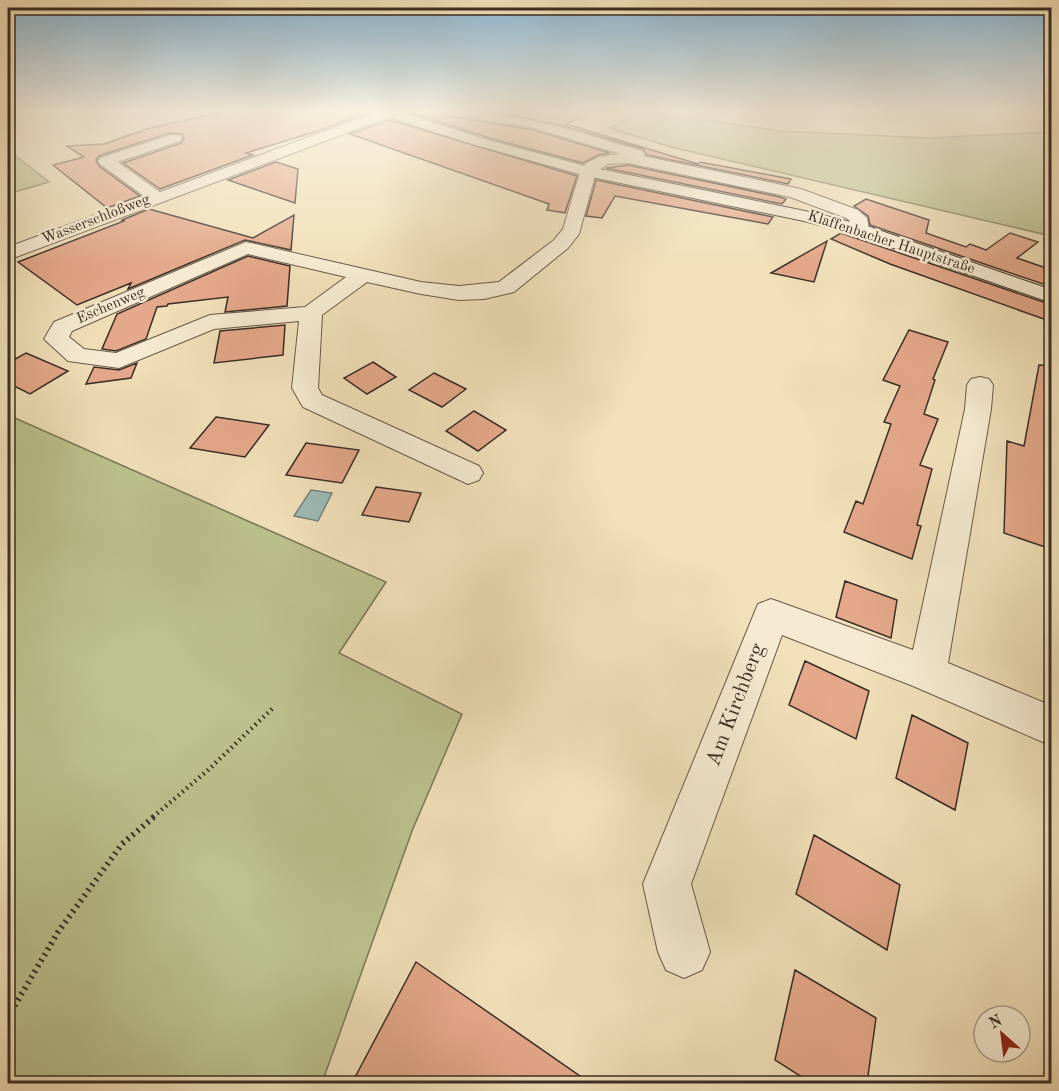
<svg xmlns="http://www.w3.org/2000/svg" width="1059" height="1091" font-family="'Old Standard TT',serif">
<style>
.green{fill:#bbc28e;stroke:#7a785a;stroke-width:1.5}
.water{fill:#9dbbb7;stroke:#75827d;stroke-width:1.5}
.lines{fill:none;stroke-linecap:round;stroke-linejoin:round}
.stream{fill:#75827d;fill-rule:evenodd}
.building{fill:#e4a88a;stroke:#3a2d25;stroke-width:1.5}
.street-casing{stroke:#685a4a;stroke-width:2}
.secondary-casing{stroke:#3a2d25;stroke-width:2}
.path-far1{stroke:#3a2d25;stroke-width:4.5;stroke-dasharray:1.5 4;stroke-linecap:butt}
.path{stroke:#3a2d25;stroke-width:6;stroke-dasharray:2 4.5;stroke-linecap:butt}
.street{fill:#f6ebd2;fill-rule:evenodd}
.secondary{fill:#f6ebd2;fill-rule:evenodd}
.labels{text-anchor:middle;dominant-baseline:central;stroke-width:5;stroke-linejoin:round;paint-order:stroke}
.far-street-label{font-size:15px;fill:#3a2d25;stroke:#f6ebd2}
.near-street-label{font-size:21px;fill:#3a2d25;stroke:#f6ebd2}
</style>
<rect width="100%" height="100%" fill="#f1e0b9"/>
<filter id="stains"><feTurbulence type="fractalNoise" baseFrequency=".00333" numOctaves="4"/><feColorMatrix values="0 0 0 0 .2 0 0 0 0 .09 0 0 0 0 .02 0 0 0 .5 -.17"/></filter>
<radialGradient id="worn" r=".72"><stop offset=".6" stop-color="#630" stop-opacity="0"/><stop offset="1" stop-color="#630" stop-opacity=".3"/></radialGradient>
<path class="green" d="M 641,110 L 781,131 L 929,138 L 1051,132 L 1051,236 L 671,147 L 609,128 Z
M 8,150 L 49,182 L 8,194 Z
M 8,415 L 386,582 L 339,653 L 462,714 L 412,831 L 322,1083 L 8,1083 Z"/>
<path class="water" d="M 311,490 L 332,493 L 318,521 L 294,516 Z"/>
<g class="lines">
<path class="stream" d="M 689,174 L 721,183 L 771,192 L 769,193 L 721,185 L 687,176 Z"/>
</g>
<path class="building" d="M 228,110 L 371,112 L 321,130 L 246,153 L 253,155 L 160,189 L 123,163 L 181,143 L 184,139 L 182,134 L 169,133 L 99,156 L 96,160 L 99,166 L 140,196 L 107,208 L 53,165 L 84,157 L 67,146 L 104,144 L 147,129 Z
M 403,110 L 437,110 L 446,116 L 533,130 L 610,153 L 598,155 L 583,163 L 486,137 Z
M 480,110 L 597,110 L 566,124 L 698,164 L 700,162 L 791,179 L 788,184 L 647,155 L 643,149 L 567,127 L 517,116 Z
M 389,120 L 577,176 L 565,213 L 547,210 L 549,204 L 350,134 Z
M 276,162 L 298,169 L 295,203 L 228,180 Z
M 628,165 L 780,197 L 786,199 L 782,204 L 606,168 Z
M 596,180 L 773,217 L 768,224 L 615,196 L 602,218 L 586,216 Z
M 866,199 L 929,220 L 926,233 L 966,247 L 970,244 L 986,250 L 1010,233 L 1038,242 L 1017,258 L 1052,270 L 1052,287 L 870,225 L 868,216 L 854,206 Z
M 149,209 L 253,238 L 294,215 L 291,250 L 245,240 L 128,289 L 131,283 L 77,305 L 18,262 L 124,221 L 122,220 Z
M 841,233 L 1052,305 L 1052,322 L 890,264 L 831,239 Z
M 827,241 L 814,282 L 771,273 Z
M 248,256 L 290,266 L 287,306 L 225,312 L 228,297 L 168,304 L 167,306 L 157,307 L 146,339 L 116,351 L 102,349 L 117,314 Z
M 285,325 L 283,355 L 214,363 L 220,331 Z
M 909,330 L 948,342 L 933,379 L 935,380 L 924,414 L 938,419 L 920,465 L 932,469 L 917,525 L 921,526 L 912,559 L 844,532 L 856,501 L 863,504 L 891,424 L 884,422 L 900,386 L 883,380 Z
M 26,353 L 68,371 L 30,394 L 8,383 L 8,363 Z
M 373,362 L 396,377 L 367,394 L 344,378 Z
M 137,363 L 131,378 L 86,384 L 94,367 L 119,370 Z
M 1039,365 L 1052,366 L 1051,549 L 1004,533 L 1007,441 L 1024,446 Z
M 434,373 L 466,389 L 442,407 L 409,390 Z
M 474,411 L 506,430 L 478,451 L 446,431 Z
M 216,417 L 269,425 L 245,457 L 190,448 Z
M 306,443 L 359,450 L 342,483 L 286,475 Z
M 376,487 L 421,493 L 409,522 L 362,515 Z
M 845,581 L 897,600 L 891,638 L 836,617 Z
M 805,661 L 869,691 L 856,739 L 789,705 Z
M 912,715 L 968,743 L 955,810 L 896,778 Z
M 814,835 L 900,885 L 887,950 L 796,894 Z
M 416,962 L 590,1083 L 352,1083 Z
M 795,970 L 876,1018 L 867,1083 L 811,1083 L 775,1060 Z"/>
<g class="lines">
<g class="street-casing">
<path id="street" d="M 382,110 L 392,110 L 394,113 L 392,116 L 8,260 L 8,247 L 145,197 L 100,164 L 98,161 L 100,158 L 170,135 L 180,135 L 182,138 L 180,141 L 118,162 L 160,192 Z
M 439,110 C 511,110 574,131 642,151 L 645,154 L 643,156 L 801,189 L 858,210 L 867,218 L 869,230 L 867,234 L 853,234 L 849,220 L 846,218 L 790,197 L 628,163 L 608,164 L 596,172 L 579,234 L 568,248 L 514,292 L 484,299 L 459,300 L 421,294 L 367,282 L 322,315 L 318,388 L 322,395 L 479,466 L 483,473 L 479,480 L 468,484 L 303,407 L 292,388 L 299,321 L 214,329 L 119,368 L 68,361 L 44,339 L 54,322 L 246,242 L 421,282 L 459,286 L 499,282 L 554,240 L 563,229 L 580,172 L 586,163 L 599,157 L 620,154 L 534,128 L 446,114 ZM 248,254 L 346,277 L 305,307 L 210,315 L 116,353 L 84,349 L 69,337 L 72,331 Z
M 980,377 L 989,379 L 993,385 L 991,409 L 948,663 L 1052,706 L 1052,746 L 913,686 L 782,635 L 691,884 L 710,952 L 702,970 L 684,978 L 666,970 L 658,952 L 643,884 L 758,604 L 771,599 L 913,650 L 965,409 L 967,385 L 971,379 Z"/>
</g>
<g class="secondary-casing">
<path id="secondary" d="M 373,110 L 395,110 L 485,139 L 590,167 L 805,211 L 867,226 L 1052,290 L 1052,303 L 853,234 L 804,221 L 582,175 L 475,145 L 375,113 Z"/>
</g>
<path class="path-far1" d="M 153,817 L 207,771 L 275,706"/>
<path class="path" d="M 8,1017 L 58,932 L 122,844 L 155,816"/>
<use href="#street" class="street"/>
<use href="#secondary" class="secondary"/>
</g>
<linearGradient id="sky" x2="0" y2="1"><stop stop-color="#8ab7d4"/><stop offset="0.42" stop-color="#f9f1e0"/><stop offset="1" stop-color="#f9f1e0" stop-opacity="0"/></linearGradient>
<rect width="1059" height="263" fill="url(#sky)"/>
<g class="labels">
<g class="far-street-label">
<text transform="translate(96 220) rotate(-21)">Wasserschloßweg</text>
<text transform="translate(891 243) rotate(18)">Klaffenbacher Hauptstraße</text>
<text transform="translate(111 306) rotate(-23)">Eschenweg</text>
</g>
<g class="near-street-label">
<text transform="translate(736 705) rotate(-69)">Am Kirchberg</text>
</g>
</g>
<rect width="1059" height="1091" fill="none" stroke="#f1e0b9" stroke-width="30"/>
<rect x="9" y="9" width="1041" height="1073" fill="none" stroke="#3a2d25" stroke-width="3"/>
<rect x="15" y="15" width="1029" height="1061" fill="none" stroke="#3a2d25" stroke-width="1.5"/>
<g transform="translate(1002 1034) rotate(332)"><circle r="28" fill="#f6ebd2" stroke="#ab9f8d" stroke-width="1.5"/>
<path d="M0-4.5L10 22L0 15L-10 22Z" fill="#8f2418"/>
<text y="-9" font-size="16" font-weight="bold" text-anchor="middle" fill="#3a2d25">N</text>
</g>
<rect width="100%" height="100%" filter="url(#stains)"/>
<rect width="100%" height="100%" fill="url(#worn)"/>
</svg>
